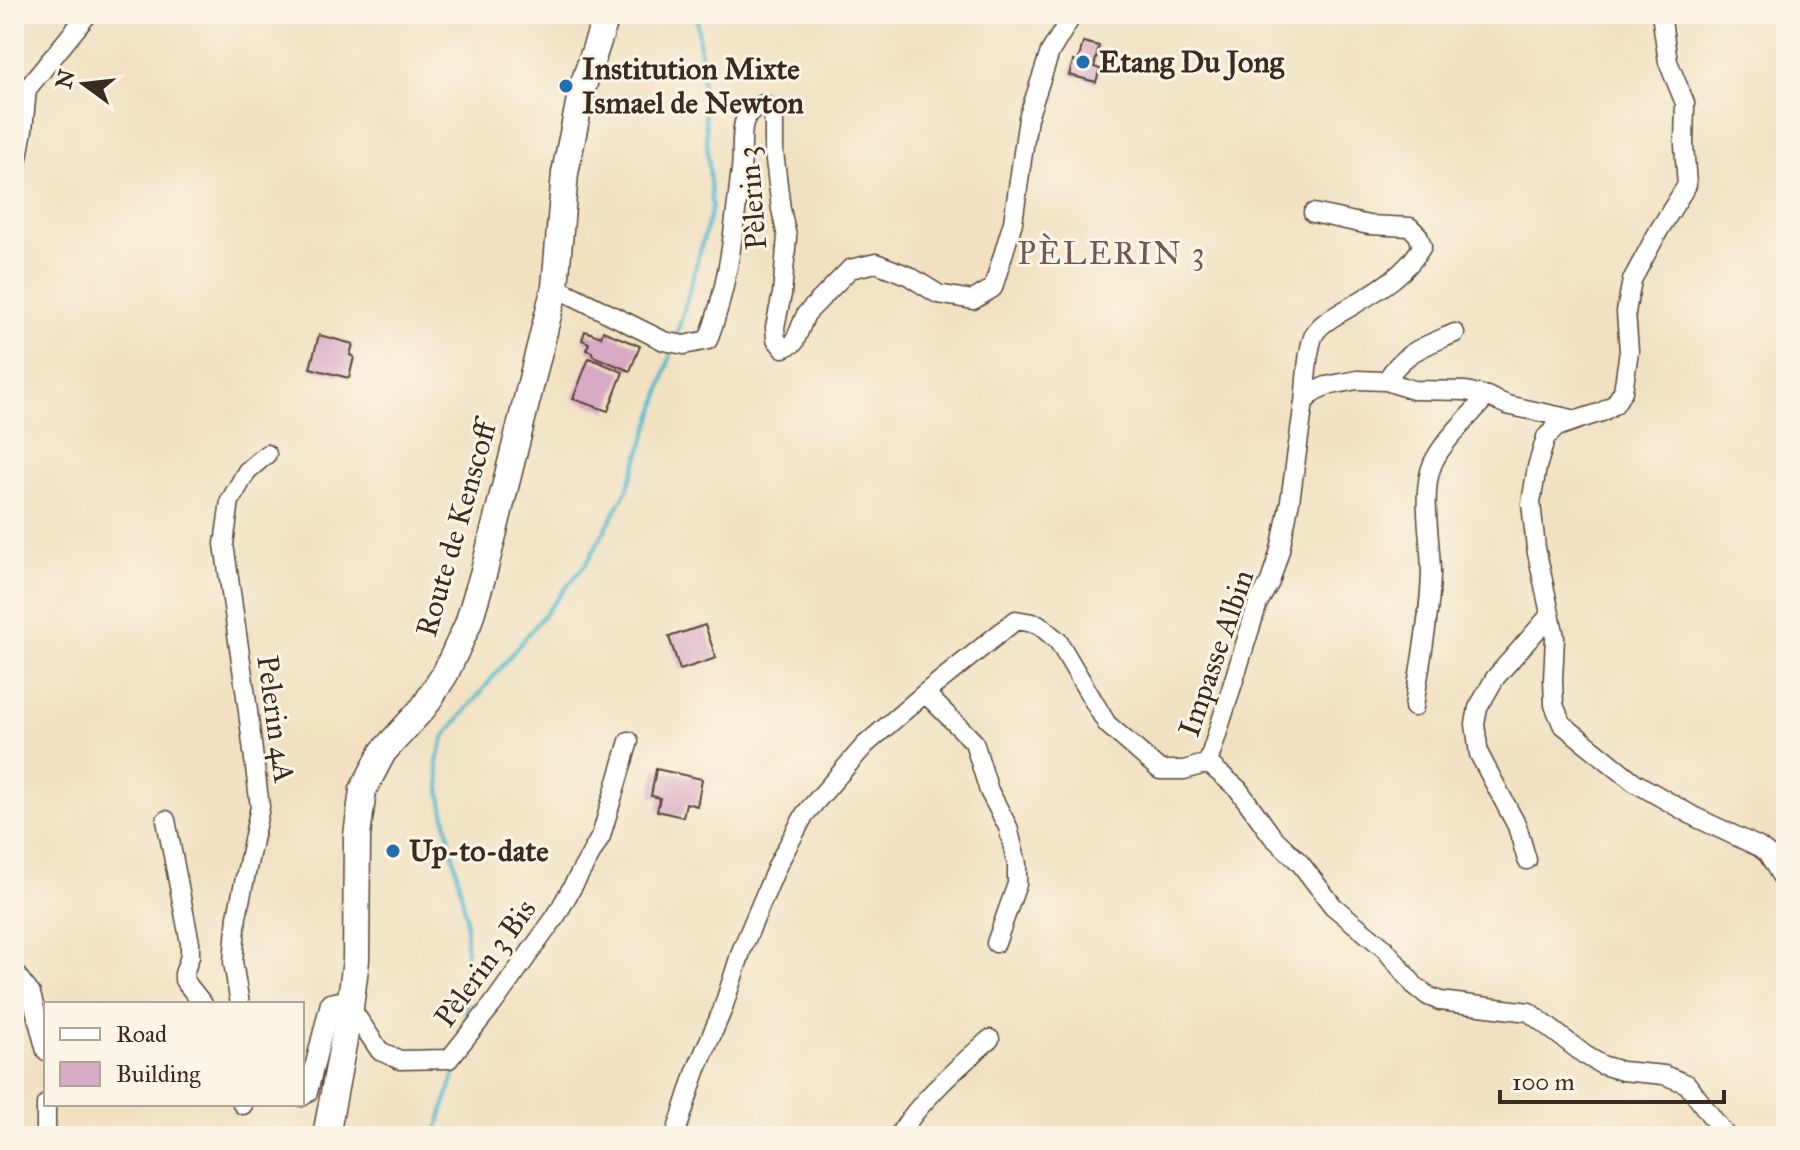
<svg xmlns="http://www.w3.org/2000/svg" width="1800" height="1150" font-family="'IM FELL Great Primer',serif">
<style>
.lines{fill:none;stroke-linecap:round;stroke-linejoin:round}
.stream{stroke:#4db7ca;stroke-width:4}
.building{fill:#d8aac5}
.minor-casing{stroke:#564536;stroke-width:21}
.secondary-casing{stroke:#564536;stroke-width:29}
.minor{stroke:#fff;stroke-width:18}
.secondary{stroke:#fff;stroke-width:26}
.poi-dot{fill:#1f6fb2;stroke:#fcf5e5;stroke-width:3}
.labels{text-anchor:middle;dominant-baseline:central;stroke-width:6;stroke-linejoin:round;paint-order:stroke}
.poi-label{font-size:30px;font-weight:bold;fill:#3b2a1e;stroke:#fcf5e5;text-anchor:start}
.street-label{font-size:30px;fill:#3b2a1e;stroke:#fcf5e5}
.neighbourhood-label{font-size:32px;letter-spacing:2px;fill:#725758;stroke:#fcf5e5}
</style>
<rect width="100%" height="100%" fill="#fcf5e5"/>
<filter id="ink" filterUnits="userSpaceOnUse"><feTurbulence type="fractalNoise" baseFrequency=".0125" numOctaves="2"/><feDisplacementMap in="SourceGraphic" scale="16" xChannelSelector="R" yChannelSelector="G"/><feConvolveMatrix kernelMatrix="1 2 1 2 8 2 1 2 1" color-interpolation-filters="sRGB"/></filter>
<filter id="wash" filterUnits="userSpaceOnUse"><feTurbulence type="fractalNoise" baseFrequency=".006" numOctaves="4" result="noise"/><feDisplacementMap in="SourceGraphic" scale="32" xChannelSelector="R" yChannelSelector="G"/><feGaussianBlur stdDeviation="1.8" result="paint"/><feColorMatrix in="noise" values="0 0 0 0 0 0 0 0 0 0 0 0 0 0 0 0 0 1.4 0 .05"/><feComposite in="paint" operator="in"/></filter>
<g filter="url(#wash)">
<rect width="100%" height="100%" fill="#f1e1c1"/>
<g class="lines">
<path class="stream" d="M 676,338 L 712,208 L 697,14
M 466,1025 L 466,916 L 441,797 L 437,761 L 445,736 L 588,561 L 627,490 L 656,407 L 673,346
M 435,1136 L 458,1063"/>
</g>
<g id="blocks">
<path class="building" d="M 1083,42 L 1099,46 L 1094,67 L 1100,69 L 1096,82 L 1069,75 L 1073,61 L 1078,62 Z
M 585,331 L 601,337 L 603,331 L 640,346 L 630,371 L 593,356 L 592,352 L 586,350 L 589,343 L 582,340 Z
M 319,335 L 353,344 L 350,355 L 354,357 L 349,378 L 310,368 Z
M 589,358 L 623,372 L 608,411 L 573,399 Z
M 705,625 L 716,658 L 680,670 L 669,637 Z
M 656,769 L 702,779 L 697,806 L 686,803 L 683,817 L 657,811 L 660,798 L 651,796 Z"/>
</g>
</g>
<g filter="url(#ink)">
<use href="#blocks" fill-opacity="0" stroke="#564536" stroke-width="2"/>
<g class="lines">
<g class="minor-casing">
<path id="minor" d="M 14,180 L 23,130 L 27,89 L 88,14
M 555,287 L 664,341 L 684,345 L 708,340 C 729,286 734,227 741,169 C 743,156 740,131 745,120 C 749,111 755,107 763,104 L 770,108 L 774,123 L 774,152 L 781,209 L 787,237 L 782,294 L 775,327 L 776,339 L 783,348 L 794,343 L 806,314 L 850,269 L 876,263 L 909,276 L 938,294 L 973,300 L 993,288 L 1013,222 L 1028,118 L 1050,52 L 1073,14
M 1386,381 C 1404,351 1425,346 1455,333
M 1304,402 C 1306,385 1307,346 1315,333 C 1321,323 1335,316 1345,310 C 1373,293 1406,276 1422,246 L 1418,235 L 1410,227 L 1369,225 L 1313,213
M 1577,420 L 1557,427 L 1546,437 L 1537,467 L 1531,503 L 1536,548 L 1555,637 L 1553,680 L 1554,705 L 1562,724 L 1634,782 L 1695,817 L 1759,847 L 1768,854 L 1786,884
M 925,693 L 974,742 L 989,791 L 1008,827 L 1017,864 L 1017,884 L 996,943
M 1414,707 C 1420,663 1430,617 1431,573 C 1431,540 1420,492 1433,463 C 1443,441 1471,415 1487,396
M 1208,763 L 1238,789 L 1272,836 L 1300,863 L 1333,906 L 1385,949 L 1414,985 L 1428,996 L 1440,1001 L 1529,1012 L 1585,1055 L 1602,1065 L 1622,1071 L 1664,1075 L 1687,1084 L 1726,1136
M 166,820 L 190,943 L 190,956 L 184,974 L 184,980 L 203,1004
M 1527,860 L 1517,826 L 1479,754 L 1475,724 L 1478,708 L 1495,678 L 1550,615
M 14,972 L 31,994 L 46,1051
M 240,1004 L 233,962 L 237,916 L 260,807 L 246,696 L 224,544 L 230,501 L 247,471 L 267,454
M 302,1097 L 308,1092 L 330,1003 L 340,1001 L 350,1007 L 380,1051 L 400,1060 L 449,1059 L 493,1004 L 556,916 L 601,836 L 629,741
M 242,1104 L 243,1105
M 46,1136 L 46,1104
M 675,1136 L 696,1071 L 722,1011 L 742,949 L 778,864 L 805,814 L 865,745 L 925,693 L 1016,620 L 1038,624 L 1058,641 L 1107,724 L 1160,770 L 1184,770 L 1208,763 L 1258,603 L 1270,582 L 1280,550 L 1290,501 L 1304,402 L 1315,391 L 1326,386 L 1357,380 L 1386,381 L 1413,390 L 1466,391 L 1487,396 L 1507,405 L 1577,420 L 1602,412 L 1615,404 L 1623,391 L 1629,351 L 1626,312 L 1632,280 L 1659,230 L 1687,185 L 1684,145 L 1685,103 L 1668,62 L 1661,14
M 898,1136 C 922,1098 957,1068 990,1039"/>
</g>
<g class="secondary-casing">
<path id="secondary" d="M 326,1136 L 350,1007 L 356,960 L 357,836 L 363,790 L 383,752 L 424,707 L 445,674 L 468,624 L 484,571 L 555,287 L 565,173 L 582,89 L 607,14"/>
</g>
<use href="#minor" class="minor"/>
<use href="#secondary" class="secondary"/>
</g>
</g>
<g class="poi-dot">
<circle cx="1083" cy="62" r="8"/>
<circle cx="566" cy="86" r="8"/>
<circle cx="393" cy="851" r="8"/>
</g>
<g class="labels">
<g class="poi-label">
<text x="1099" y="62">Etang Du Jong</text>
<text x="582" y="69">Institution Mixte<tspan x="582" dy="34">Ismael de Newton</tspan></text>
<text x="409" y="851">Up-to-date</text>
</g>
<g class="street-label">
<text transform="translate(752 198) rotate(-95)">Pèlerin 3</text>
<text transform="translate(456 529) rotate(-74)">Route de Kenscoff</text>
<text transform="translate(1216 653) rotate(-71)">Impasse Albin</text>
<text transform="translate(276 719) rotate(82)">Pelerin 4A</text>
<text transform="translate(485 963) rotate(-54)">Pèlerin 3 Bis</text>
</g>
<g class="neighbourhood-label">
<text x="1112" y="253">PÈLERIN 3</text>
</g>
</g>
<rect width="1800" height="1150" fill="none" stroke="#fcf5e5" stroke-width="48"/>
<rect x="44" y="1002" width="260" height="104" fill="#fcf5e5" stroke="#afa495" stroke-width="2"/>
<rect x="60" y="1028" width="40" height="12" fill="#ffffff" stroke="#afa495" stroke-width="2"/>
<text x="116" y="1042" font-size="24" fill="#3b2a1e">Road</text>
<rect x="60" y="1062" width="40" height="24" fill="#d8aac5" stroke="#afa495" stroke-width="2"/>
<text x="116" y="1082" font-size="24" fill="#3b2a1e">Building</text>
<g transform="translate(84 84) rotate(285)" stroke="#fcf5e5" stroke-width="6" paint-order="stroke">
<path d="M0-6L14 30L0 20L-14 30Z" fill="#3b2a1e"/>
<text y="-12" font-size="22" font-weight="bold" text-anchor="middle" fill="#3b2a1e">N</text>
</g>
<path d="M1500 1090v12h224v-12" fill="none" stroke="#3b2a1e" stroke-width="4"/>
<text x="1512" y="1090" font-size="24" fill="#3b2a1e" stroke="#fcf5e5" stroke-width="6" paint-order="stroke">100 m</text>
</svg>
